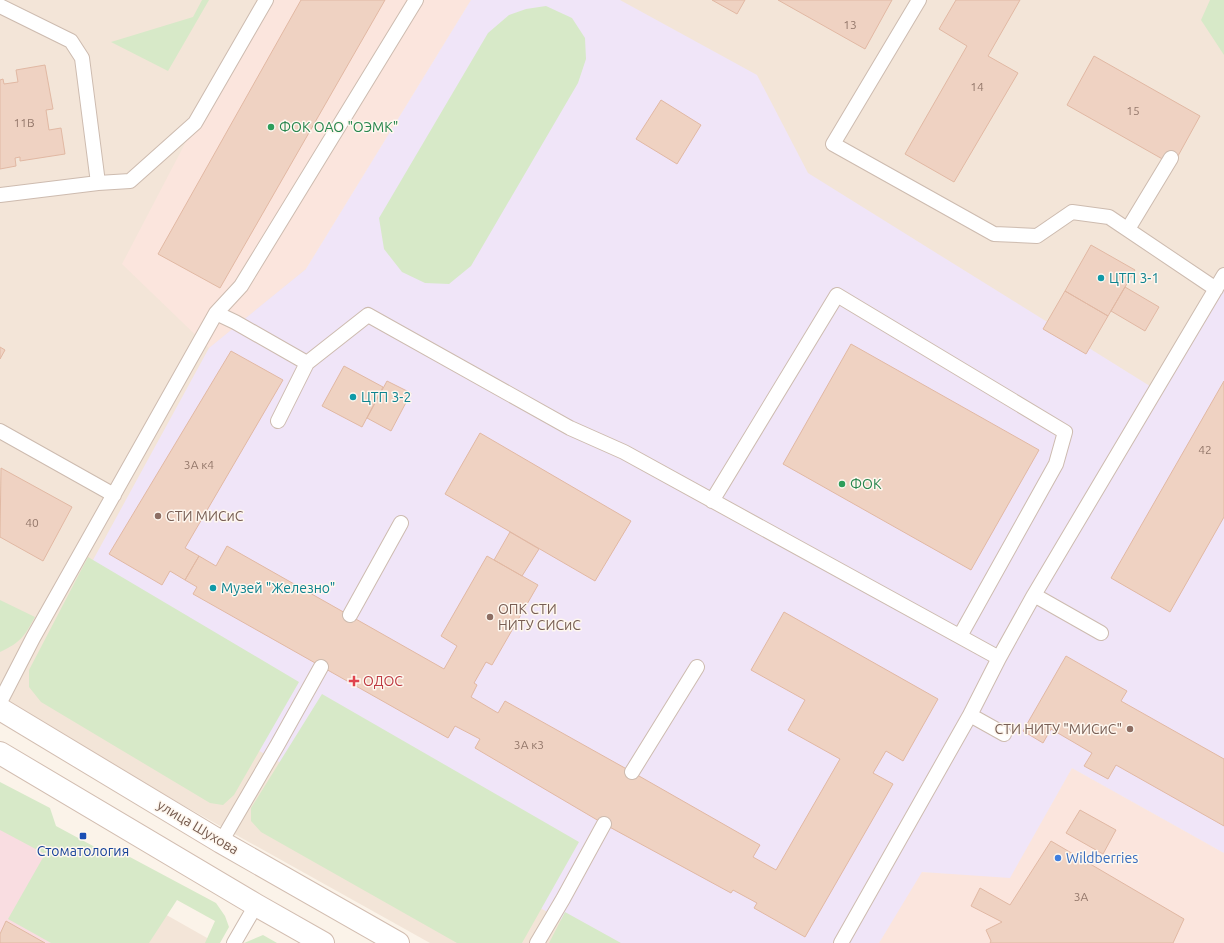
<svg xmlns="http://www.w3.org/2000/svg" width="1224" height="943" font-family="Ubuntu,sans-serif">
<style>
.residential{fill:#f3e5d8}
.commercial{fill:#fbe5dd}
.education{fill:#f0e5f8}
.medical{fill:#f9dde1}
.green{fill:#d7e9c8}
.building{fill:#efd2c2;stroke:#e1b8a3}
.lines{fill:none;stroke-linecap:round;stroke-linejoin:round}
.lane-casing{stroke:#cdbbaf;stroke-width:16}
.secondary-casing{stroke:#d2bdb0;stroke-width:24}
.lane{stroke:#fff;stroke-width:14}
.secondary{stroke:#fff;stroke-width:22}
.leisure-dot{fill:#2e9e5b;stroke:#fef7ef;stroke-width:1.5}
.culture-dot{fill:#0f9aa8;stroke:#fef7ef;stroke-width:1.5}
.education-dot{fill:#8d6e63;stroke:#fef7ef;stroke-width:1.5}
.health-dot{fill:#e0444e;stroke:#fef7ef;stroke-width:1.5}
.transit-dot{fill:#1a4fb4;stroke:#fef7ef;stroke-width:1.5}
.shop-dot{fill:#3f7fe0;stroke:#fef7ef;stroke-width:1.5}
.labels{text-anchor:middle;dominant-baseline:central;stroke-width:3;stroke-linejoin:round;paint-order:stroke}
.number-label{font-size:12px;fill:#94786b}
.leisure-label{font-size:14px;fill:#27864d;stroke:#fef7ef;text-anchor:start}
.culture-label{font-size:14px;fill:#0d838f;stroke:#fef7ef;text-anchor:start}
.education-label{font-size:14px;fill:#785e54;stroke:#fef7ef;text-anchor:start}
.health-label{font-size:14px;fill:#be3a42;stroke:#fef7ef;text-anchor:start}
.street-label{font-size:14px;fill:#755a4e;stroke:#fef7ef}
.transit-label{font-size:14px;fill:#164399;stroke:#fef7ef}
.shop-label{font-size:14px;fill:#366cbe;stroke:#fef7ef;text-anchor:start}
</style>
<rect width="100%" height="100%" fill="#fbf3e9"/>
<path class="residential" d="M 0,0 L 260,0 L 306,269 L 471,0 L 1224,0 L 1224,853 L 1072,768 L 1010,878 L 922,872 L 879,943 L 430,943 L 0,703 Z
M 140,900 L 216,943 L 62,943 Z"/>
<path class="commercial" d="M 260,0 L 471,0 L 306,269 L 209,348 L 122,264 Z
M 1072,768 L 1224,853 L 1224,943 L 879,943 L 921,872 L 1010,877 Z"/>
<path class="education" d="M 471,0 L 620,0 L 757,75 L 808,173 L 1153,388 L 1224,274 L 1224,853 L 1072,768 L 1010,878 L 922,872 L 879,943 L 603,943 L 52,635 L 209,348 L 306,269 Z"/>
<path class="medical" d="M 0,817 L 76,859 L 62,943 L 0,943 Z"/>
<path class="green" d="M 202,0 L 209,0 L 168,71 L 111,42 L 193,17 Z
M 1210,0 L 1224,0 L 1224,55 L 1201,20 Z
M 546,6 L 572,18 L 585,38 L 586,59 L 578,83 L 471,266 L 449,284 L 425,283 L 402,272 L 384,249 L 379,218 L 488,33 L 509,15 L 526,9 Z
M 88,557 L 299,682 L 234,795 L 223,805 L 210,803 L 41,702 L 29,687 L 29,670 Z
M 0,600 L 35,617 C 24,637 21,642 0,652 Z
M 322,694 L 579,842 L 522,943 L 457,943 L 261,832 L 251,821 L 251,808 Z
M 0,782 L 50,808 L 56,826 L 106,853 L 113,848 L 216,903 L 225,916 L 229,927 L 220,943 L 205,943 L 215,921 L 177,900 L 149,943 L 51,943 L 8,919 L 45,854 L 0,830 Z
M 565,912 L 621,943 L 549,943 Z
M 263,935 L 277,943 L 244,943 Z"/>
<path class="building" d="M 301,0 L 385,0 L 220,288 L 158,254 Z
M 712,0 L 745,0 L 737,14 Z
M 778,0 L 892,0 L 865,49 Z
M 956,0 L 1020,0 L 988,56 L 1018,73 L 954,182 L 905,154 L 967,46 L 939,29 Z
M 1094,56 L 1200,116 L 1173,165 L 1067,105 Z
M 45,65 L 53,109 L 46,110 L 49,130 L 61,128 L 65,154 L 20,161 L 20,157 L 15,158 L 16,166 L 0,169 L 0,80 L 3,79 L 4,84 L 18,82 L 16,70 Z
M 661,100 L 701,125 L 677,164 L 636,139 Z
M 1091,245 L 1135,270 L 1108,316 L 1065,291 Z
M 1125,287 L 1159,307 L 1145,331 L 1111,311 Z
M 1065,291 L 1108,316 L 1086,354 L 1043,329 Z
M 851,344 L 1039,450 L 971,570 L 783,464 Z
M 0,347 L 5,350 L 0,359 Z
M 231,351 L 283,380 L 185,548 L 199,556 L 185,580 L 170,571 L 162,585 L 109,554 Z
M 344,366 L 383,387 L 362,427 L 322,406 Z
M 387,381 L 411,393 L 391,431 L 367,418 Z
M 1224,381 L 1224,517 L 1170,612 L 1111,578 Z
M 480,433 L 631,521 L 595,581 L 445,494 Z
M 1,468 L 72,507 L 43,561 L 0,537 Z
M 510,532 L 539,549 L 522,576 L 494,560 Z
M 227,546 L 444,669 L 457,646 L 441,636 L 487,556 L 538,585 L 492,665 L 486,662 L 474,683 L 477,685 L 471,697 L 498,713 L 505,701 L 632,772 L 760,845 L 753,857 L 776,870 L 840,759 L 788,730 L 805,700 L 751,670 L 784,612 L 938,699 L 903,761 L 886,751 L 873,773 L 893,784 L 805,937 L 754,908 L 757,903 L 733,890 L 731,893 L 604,824 L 475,748 L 480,739 L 455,726 L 448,738 L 193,594 L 197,587 L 185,580 L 199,556 L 216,566 Z
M 1066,656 L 1127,691 L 1121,701 L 1224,759 L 1224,826 L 1116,765 L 1108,779 L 1084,766 L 1092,753 L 1051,729 L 1043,743 L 1023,731 Z
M 1080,810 L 1116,830 L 1103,854 L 1066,833 Z
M 1051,841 L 1184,919 L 1173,943 L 990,943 L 991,941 L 986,930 L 1002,922 L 971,906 L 980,888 L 1010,905 Z
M 6,921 L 45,943 L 0,943 L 0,934 Z"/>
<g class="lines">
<g class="lane-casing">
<path id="lane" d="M 919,0 L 833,144 L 994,234 L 1037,236 L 1072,212 L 1109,217 L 1216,289
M 0,6 L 71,41 L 82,58 L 98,183
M 0,195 L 98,183 L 130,181 L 195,123 L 266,0
M 1128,229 L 1171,158
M 216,313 L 235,322 L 307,363 L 278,421
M 307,363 L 368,315 L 570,428 L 624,452 L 999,658
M 0,431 L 114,495
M 712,501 L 837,295 L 1065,432 L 1056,464 L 960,636
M 1034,595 L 1101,633
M 350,615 L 401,523
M 0,702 L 33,638 L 216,313 L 241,286 L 416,0
M 970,715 L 1004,734
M 632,772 L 697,667
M 221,842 L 278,744 L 321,667
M 234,943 L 256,905
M 537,943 L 563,899 L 604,824
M 841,943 L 970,715 L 999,658 L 1034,595 L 1224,275"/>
</g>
<g class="secondary-casing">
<path id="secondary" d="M 0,709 L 221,842 L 398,943
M 0,753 L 256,905 L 323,943"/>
</g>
<use href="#lane" class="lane"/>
<use href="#secondary" class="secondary"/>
</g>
<g class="leisure-dot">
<circle cx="271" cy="127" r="4"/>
<circle cx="842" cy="484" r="4"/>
</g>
<g class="culture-dot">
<circle cx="1101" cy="278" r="4"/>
<circle cx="353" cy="397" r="4"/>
<circle cx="213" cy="588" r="4"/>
</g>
<g class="education-dot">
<circle cx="158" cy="516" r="4"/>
<circle cx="490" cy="617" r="4"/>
<circle cx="1130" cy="729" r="4"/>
</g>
<path class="health-dot" d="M352 675h4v4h4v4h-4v4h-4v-4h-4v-4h4z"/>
<rect class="transit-dot" x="79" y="832" width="8" height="8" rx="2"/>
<circle class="shop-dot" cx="1058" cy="858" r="4"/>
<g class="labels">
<g class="number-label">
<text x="850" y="24">13</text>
<text x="977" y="86">14</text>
<text x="1133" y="110">15</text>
<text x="24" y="122">11В</text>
<text x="1205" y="449">42</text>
<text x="199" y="464">3А к4</text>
<text x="32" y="522">40</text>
<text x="529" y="744">3А к3</text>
<text x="1081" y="896">3А</text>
</g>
<g class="leisure-label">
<text x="279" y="127">ФОК ОАО "ОЭМК"</text>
<text x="850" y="484">ФОК</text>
</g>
<g class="culture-label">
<text x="1109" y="278">ЦТП 3-1</text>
<text x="361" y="397">ЦТП 3-2</text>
<text x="221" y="588">Музей "Железно"</text>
</g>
<g class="education-label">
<text x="166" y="516">СТИ МИСиС</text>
<text x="498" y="609">ОПК СТИ<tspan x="498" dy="16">НИТУ СИСиС</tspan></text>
<text x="1122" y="729" text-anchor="end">СТИ НИТУ "МИСиС"</text>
</g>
<g class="health-label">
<text x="363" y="681">ОДОС</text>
</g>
<g class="street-label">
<text transform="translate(198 827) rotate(31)">улица Шухова</text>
</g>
<g class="transit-label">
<text x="83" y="851">Стоматология</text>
</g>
<g class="shop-label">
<text x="1066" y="858">Wildberries</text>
</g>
</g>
</svg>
